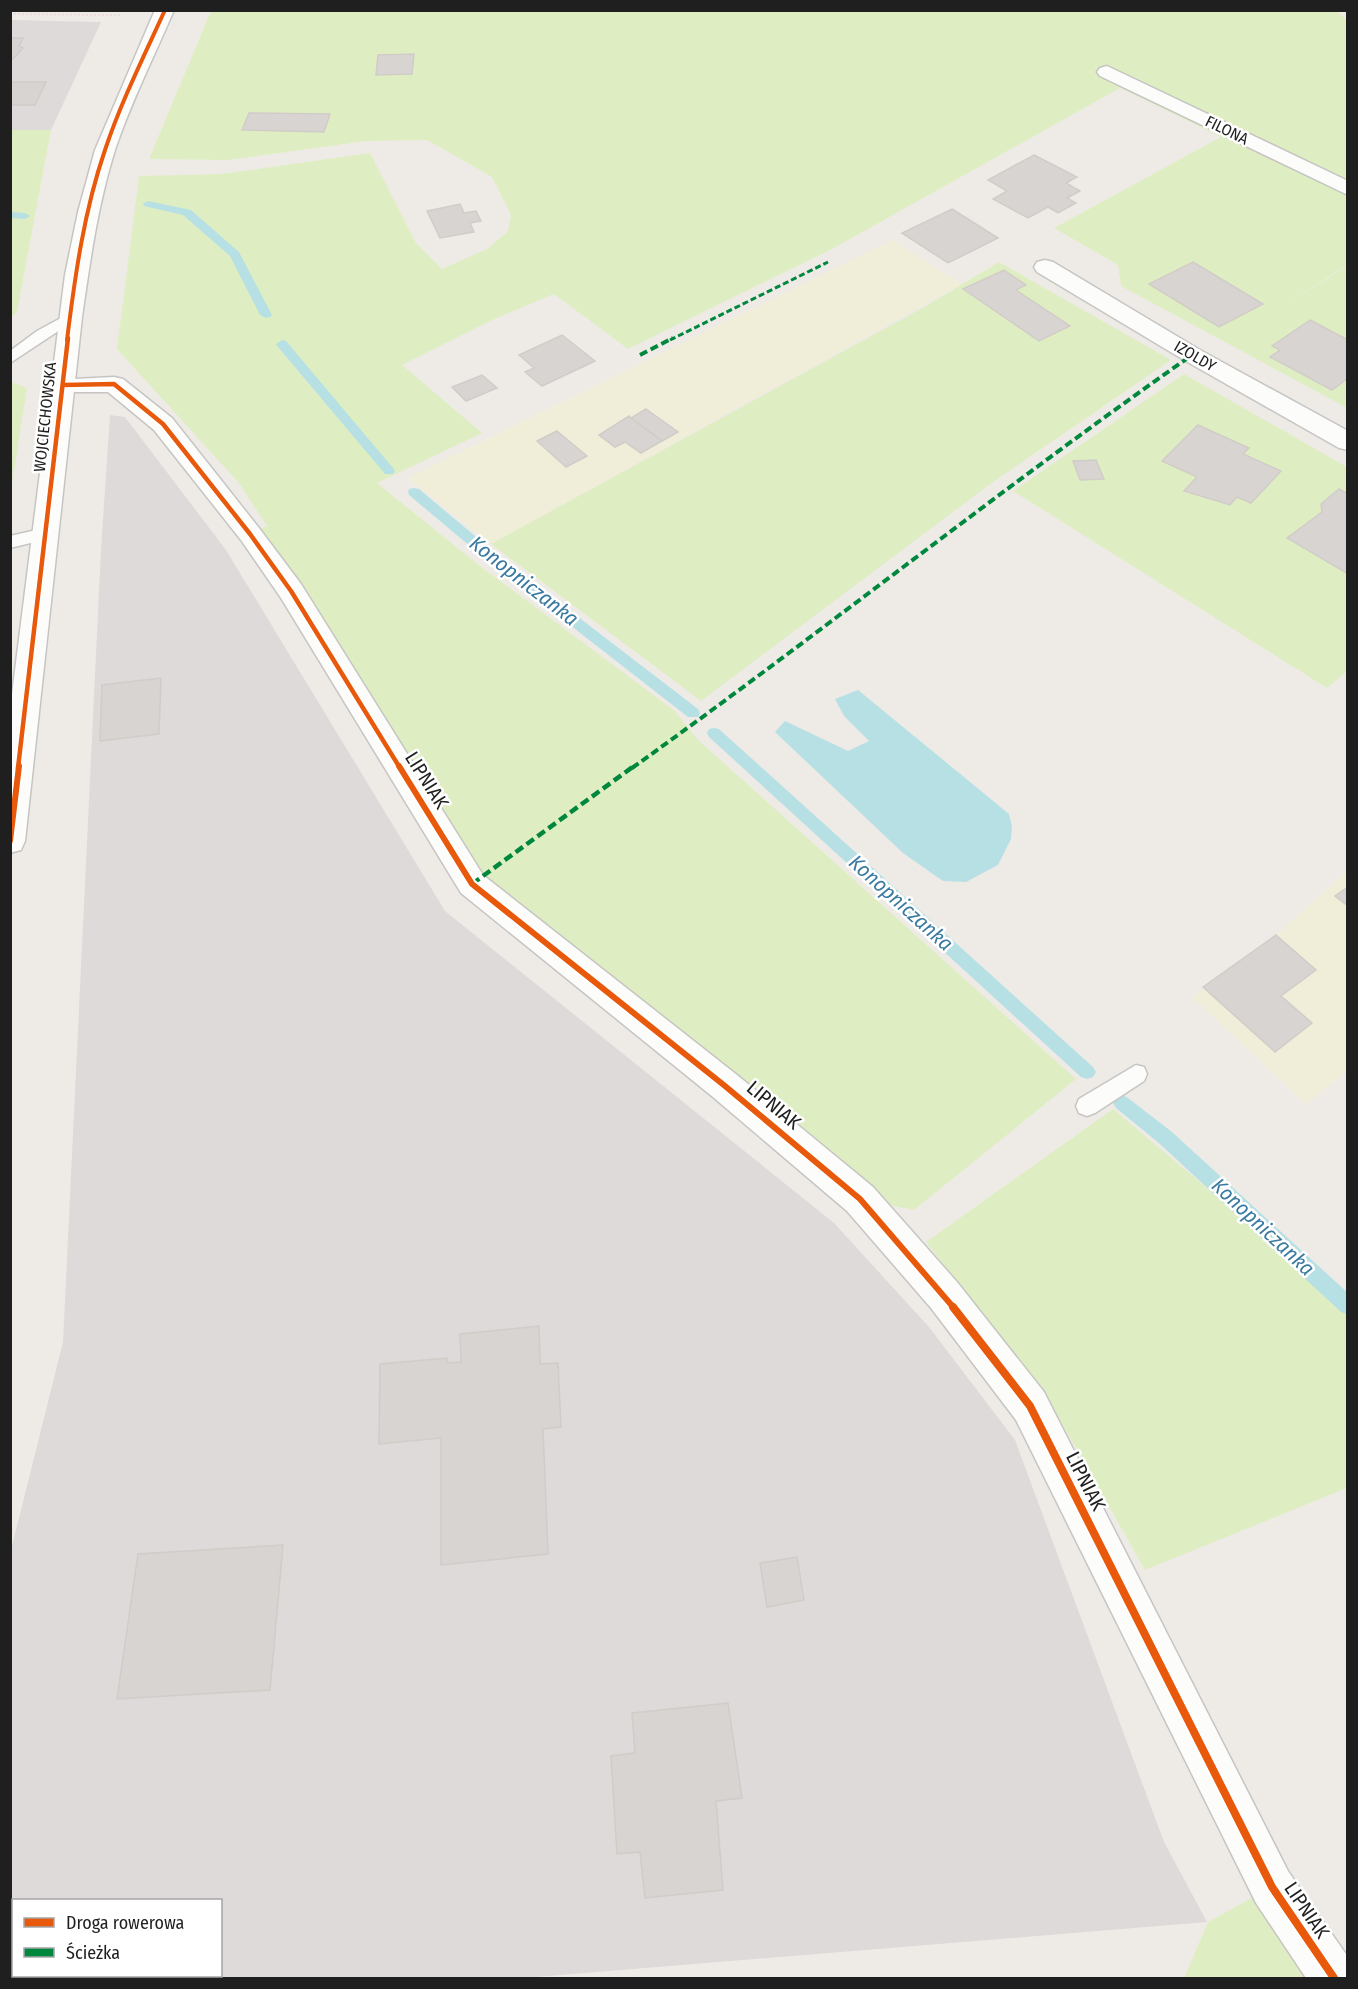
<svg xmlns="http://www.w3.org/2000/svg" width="1358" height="1989" font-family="'Fira Sans Condensed',sans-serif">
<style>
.residential{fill:#dddad9;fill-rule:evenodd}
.farmland{fill:#f0edd9}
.grass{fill:#dfeec2}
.water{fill:#b7e0e4}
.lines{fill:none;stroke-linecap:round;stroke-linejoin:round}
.stream{fill:#b7e0e4;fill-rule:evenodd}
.building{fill:#d8d4d2;stroke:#d1ccc8;stroke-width:1.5}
.service-casing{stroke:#c6c5c3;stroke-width:3}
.minor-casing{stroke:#c6c5c3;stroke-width:3}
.tertiary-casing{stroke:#c6c5c3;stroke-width:3}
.path{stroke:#ebd9d9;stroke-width:2;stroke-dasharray:2 2;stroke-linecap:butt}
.service{fill:#fcfcfb;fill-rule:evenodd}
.minor{fill:#fcfcfb;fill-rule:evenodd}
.tertiary{fill:#fcfcfb;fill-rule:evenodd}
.quiet-far2{stroke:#00873e;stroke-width:3;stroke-dasharray:6 3;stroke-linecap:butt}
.quiet-far1{stroke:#00873e;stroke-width:4;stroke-dasharray:8 4;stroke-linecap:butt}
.quiet{stroke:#00873e;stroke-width:4.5;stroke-dasharray:9 4.5;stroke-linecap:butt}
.cycleway-far3-casing{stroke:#fff;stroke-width:6}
.cycleway-far2-casing{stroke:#fff;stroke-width:8}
.cycleway-far1-casing{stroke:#fff;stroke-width:10}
.cycleway-casing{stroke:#fff;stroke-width:11}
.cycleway-far3{stroke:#e8590c;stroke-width:4}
.cycleway-far2{stroke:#e8590c;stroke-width:4.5}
.cycleway-far1{stroke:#e8590c;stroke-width:6}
.cycleway{stroke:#e8590c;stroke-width:8}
.labels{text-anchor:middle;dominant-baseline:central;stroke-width:5;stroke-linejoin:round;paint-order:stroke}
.far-street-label{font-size:16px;fill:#1f1f1f;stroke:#fff}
.street-label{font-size:20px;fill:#1f1f1f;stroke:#fff}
.water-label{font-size:21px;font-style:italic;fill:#3a7aa0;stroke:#fff}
</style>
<rect width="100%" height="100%" fill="#eeebe7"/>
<path class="residential" d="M 11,20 L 101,22 L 51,130 L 11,130 Z
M 110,415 L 125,417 L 226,550 L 445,911 L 834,1223 L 929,1327 L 1015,1440 L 1164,1842 L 1207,1922 L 524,1978 L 11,1978 L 11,1550 L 63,1342 L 101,550 ZM 14,1900 L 220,1900 L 220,1976 L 14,1976 Z"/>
<path class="farmland" d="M 892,240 L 962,284 L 491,544 L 407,478 Z
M 1347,871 L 1347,887 L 1335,896 L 1347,906 L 1347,1071 L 1306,1104 L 1192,997 L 1276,935 Z"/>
<path class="grass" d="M 211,11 L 1345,11 L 1338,12 L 1348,21 L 1347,265 L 1272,313 L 1347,266 L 1347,408 L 1121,286 L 1118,265 L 1054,228 L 1221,137 L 1120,88 L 832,249 L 628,349 L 554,294 L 492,320 L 402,365 L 482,433 L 377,483 L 480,566 L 675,711 L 697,739 L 1076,1079 L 914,1210 L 860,1199 L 472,884 L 250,534 L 267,526 L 238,482 L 117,349 L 139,176 L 222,174 L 370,153 L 416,243 L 442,269 L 487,249 L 508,231 L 511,215 L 492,177 L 427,140 L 366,141 L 228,160 L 149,159 Z
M 11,130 L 51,130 L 17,312 L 11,317 Z
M 999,262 L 1171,360 L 993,482 L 701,701 L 491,544 L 926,306 Z
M 1184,374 L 1347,467 L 1347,671 L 1327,688 L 1013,491 Z
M 11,382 L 27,388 L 11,490 L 10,382 Z
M 1113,1109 L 1347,1306 L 1347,1488 L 1145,1570 L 1046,1395 L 926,1242 Z
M 1272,1887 L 1338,1978 L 1184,1978 L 1208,1922 Z"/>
<path class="water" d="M 858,690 L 1009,814 L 1012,826 L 1011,839 L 998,865 L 966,882 L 943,881 L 903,853 L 775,732 L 785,721 L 848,751 L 869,741 L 844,716 L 835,699 Z"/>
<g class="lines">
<path class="stream" d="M 148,201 L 191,210 L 239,252 L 272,315 L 270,317 L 266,318 L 260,315 L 230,256 L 183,215 L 144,206 L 143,204 Z
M 10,212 L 25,213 L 30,216 L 25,219 L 10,218 Z
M 282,340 L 286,341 L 393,468 L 395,471 L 393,474 L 385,474 L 278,347 L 276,344 Z
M 414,488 L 419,489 L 499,556 L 698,709 L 700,713 L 698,717 L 688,717 L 489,562 L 409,495 L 408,492 L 409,489 Z
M 714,728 L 719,729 L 1093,1067 L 1096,1072 L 1093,1077 L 1087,1079 L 1081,1077 L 709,737 L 707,733 L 709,729 Z
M 1122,1095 L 1128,1098 L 1172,1132 L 1348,1293 L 1348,1315 L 1341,1312 L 1160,1144 L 1116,1108 L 1113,1103 L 1116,1098 Z"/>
</g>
<path class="building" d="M 10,38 L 23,38 L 19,46 L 23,48 L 13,59 L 10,59 Z
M 414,54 L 412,74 L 376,75 L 378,55 Z
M 10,82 L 46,82 L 35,105 L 10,105 Z
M 249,113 L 330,114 L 324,132 L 242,130 Z
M 1034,155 L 1077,177 L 1066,183 L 1080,191 L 1067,198 L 1076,203 L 1058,213 L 1048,207 L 1028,218 L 993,199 L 1007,191 L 988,180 Z
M 460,204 L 464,213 L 476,211 L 481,221 L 470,223 L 474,232 L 440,238 L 427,211 Z
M 952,209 L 998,238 L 948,263 L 902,233 Z
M 1193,262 L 1263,304 L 1219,327 L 1149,284 Z
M 1004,270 L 1026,285 L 1016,290 L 1070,326 L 1039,341 L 963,289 Z
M 1310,320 L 1348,340 L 1346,356 L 1348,357 L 1348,378 L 1332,390 L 1270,357 L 1280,350 L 1272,346 Z
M 562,335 L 595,361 L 542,386 L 525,372 L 534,368 L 519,355 Z
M 482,375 L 497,388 L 466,401 L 452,387 Z
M 646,409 L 678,432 L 662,441 L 631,418 Z
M 629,416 L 631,418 L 662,441 L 641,453 L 625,442 L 615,447 L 599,435 Z
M 1198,425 L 1249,448 L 1243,454 L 1281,471 L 1251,503 L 1237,497 L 1230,505 L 1184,491 L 1196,478 L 1195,476 L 1162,461 Z
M 557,431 L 587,456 L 566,467 L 537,441 Z
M 1096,460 L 1104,479 L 1080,480 L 1073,461 Z
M 1339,489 L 1348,494 L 1348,574 L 1287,538 L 1322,512 L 1321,504 Z
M 161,678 L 159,734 L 100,741 L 102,685 Z
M 1348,887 L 1348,906 L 1335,896 Z
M 1276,935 L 1316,970 L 1281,996 L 1312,1023 L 1275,1052 L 1203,987 Z
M 539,1326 L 540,1364 L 558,1363 L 561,1427 L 543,1429 L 548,1554 L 441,1565 L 441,1438 L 379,1444 L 380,1364 L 447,1358 L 447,1363 L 461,1362 L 460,1334 Z
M 283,1545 L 270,1690 L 117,1699 L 138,1554 Z
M 797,1557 L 804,1600 L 767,1607 L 760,1563 Z
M 728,1703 L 742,1798 L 716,1801 L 723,1890 L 645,1898 L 640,1852 L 617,1854 L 611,1756 L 635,1753 L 632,1713 Z"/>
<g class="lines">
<g class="service-casing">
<path id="service" d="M 70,313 L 75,314 L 77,317 L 75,320 L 10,363 L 10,351 L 37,331 Z
M 45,528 L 51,530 L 53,534 L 51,538 L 10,548 L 10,536 Z
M 1136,1065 L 1144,1067 L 1147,1074 L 1144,1081 L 1095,1113 L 1087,1116 L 1079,1113 L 1076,1106 L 1079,1099 Z"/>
</g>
<g class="minor-casing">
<path id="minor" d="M 1107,66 L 1348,181 L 1348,195 L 1100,76 L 1097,72 L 1100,68 Z
M 1045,260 L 1053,262 L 1200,350 L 1348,431 L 1348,450 L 1339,448 L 1184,360 L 1037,272 L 1034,267 L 1037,262 Z
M 114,377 L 123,379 L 172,418 L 259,528 L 301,584 L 483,875 L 737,1075 L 873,1187 L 957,1282 L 1044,1392 L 1288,1871 L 1348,1957 L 1348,1978 L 1306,1978 L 1256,1903 L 1016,1420 L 931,1308 L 847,1211 L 713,1097 L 461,893 L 281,598 L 241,540 L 154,430 L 108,392 L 63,392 L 54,390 L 51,385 L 54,380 Z"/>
</g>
<g class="tertiary-casing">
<path id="tertiary" d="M 155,10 L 174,10 C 154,57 131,102 115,150 C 98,204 90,261 82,317 L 25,841 L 21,850 L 10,853 L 10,710 L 65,275 L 78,212 L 95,150 Z"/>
</g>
<path class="path" d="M 10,14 L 121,15"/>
<use href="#service" class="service"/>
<use href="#minor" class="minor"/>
<use href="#tertiary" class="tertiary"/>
<path class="quiet-far2" d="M 670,340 L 828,262"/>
<path class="quiet-far1" d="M 640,355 L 673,338
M 632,768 C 821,633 1002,488 1192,355"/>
<path class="quiet" d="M 472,884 L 634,766"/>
<g class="cycleway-far3-casing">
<path id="cycleway-far3" d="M 67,340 C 75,276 84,211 105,150 C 121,102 144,56 165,10"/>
</g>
<g class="cycleway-far2-casing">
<path id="cycleway-far2" d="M 63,385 L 114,384 L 163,424 L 250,534 L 291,591 L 400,768
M 18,768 L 68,338"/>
</g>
<g class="cycleway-far1-casing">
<path id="cycleway-far1" d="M 399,766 L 472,884 L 725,1086 L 860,1199 L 954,1308
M 10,841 L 19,766"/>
</g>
<g class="cycleway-casing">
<path id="cycleway" d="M 953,1307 L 1030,1406 L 1272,1887 L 1334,1978"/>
</g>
<use href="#cycleway-far3" class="cycleway-far3"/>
<use href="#cycleway-far2" class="cycleway-far2"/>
<use href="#cycleway-far1" class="cycleway-far1"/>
<use href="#cycleway" class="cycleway"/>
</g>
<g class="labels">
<g class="far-street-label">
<text transform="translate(1227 130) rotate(26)">FILONA</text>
<text transform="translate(1195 356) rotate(30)">IZOLDY</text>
<text transform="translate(45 417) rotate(-84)">WOJCIECHOWSKA</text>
</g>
<g class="street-label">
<text transform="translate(427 780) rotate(58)">LIPNIAK</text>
<text transform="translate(774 1105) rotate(40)">LIPNIAK</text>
<text transform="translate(1086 1481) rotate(63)">LIPNIAK</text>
<text transform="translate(1307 1910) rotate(56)">LIPNIAK</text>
</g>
<g class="water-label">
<text transform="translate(524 581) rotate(38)">Konopniczanka</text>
<text transform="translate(901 903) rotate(42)">Konopniczanka</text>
<text transform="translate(1263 1227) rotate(43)">Konopniczanka</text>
</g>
</g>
<rect width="1358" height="1989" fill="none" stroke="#1f1f1f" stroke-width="24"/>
<rect x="12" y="1899" width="210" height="78" fill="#ffffff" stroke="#a5a5a5" stroke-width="1.5"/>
<rect x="24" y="1918" width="30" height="9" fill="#e8590c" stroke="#a5a5a5" stroke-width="1.5"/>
<text x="66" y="1929" font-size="18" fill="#1f1f1f">Droga rowerowa</text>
<rect x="24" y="1948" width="30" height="9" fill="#00873e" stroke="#a5a5a5" stroke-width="1.5"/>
<text x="66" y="1959" font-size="18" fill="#1f1f1f">Ścieżka</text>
</svg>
